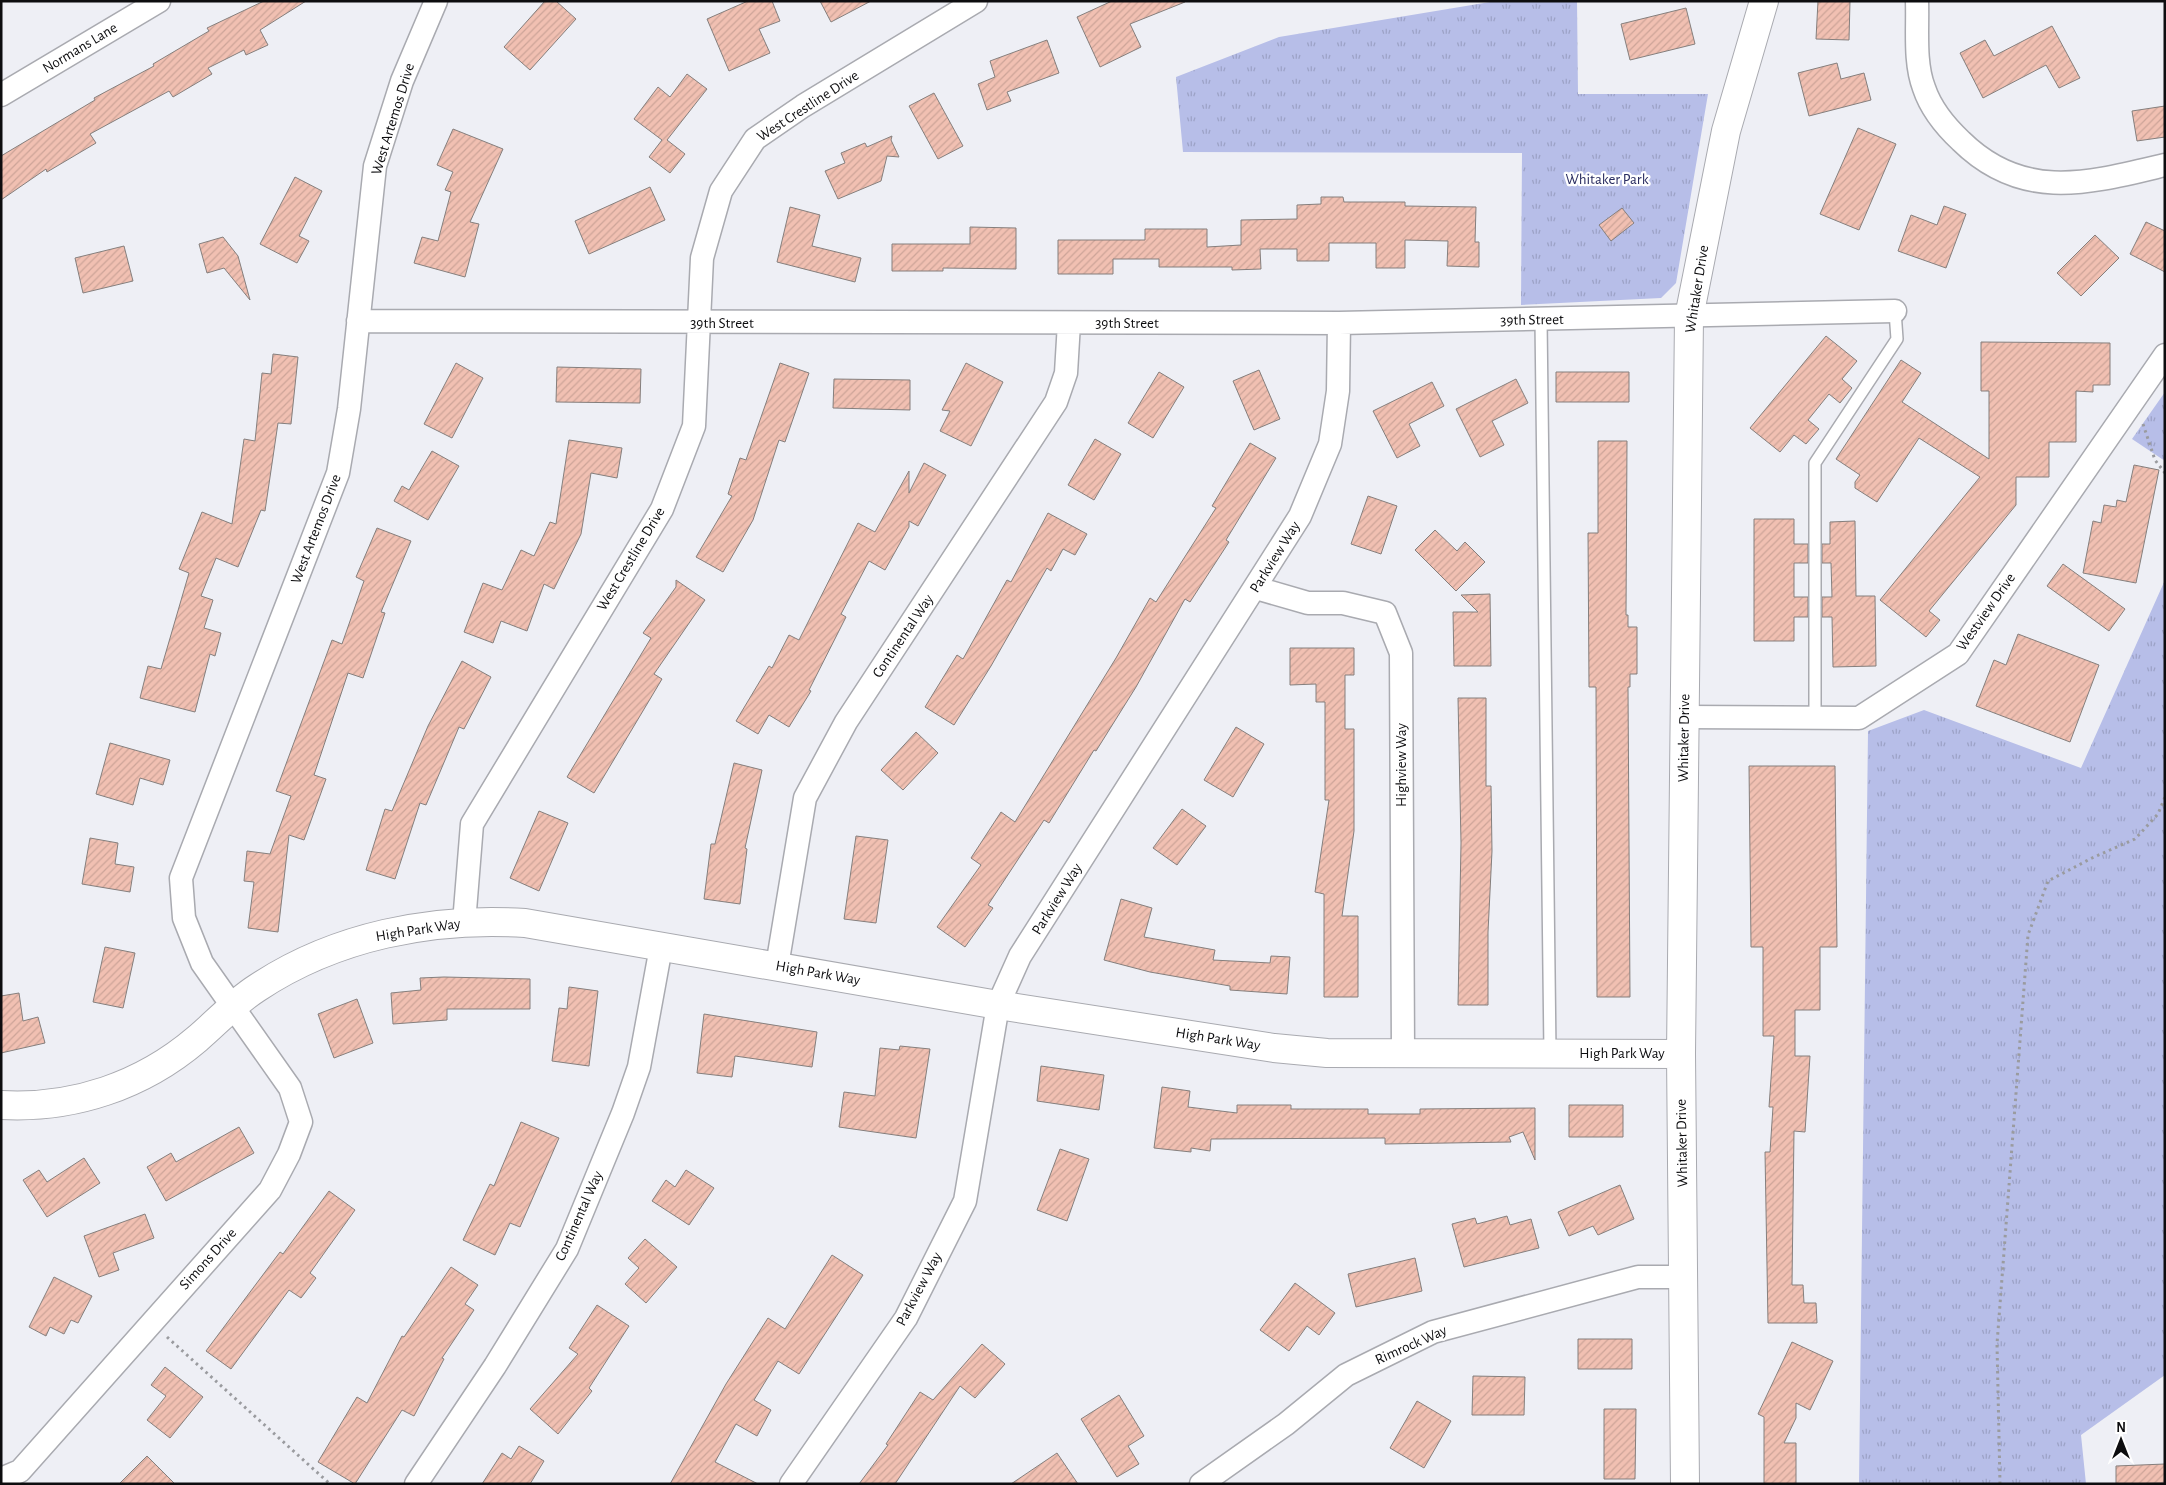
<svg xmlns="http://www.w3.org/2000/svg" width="2166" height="1485" font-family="'Alegreya Sans',sans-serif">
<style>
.grass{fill:url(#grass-tufts)}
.building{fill:url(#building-hatch);stroke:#857f7d}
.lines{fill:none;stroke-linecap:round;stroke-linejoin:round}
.lane-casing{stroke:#a9aab0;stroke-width:14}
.street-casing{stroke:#a9aab0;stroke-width:25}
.secondary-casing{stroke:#a9aab0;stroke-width:30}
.path{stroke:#9a9b9f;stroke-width:3;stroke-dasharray:2.5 4;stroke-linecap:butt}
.lane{stroke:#fff;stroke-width:11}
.street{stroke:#fff;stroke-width:22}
.secondary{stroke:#fff;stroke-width:28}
.labels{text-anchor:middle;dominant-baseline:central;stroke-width:4.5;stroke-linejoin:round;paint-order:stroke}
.street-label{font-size:15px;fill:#0d0d0f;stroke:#fff}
.park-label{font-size:15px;fill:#292c60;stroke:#fff}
</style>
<defs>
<pattern id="grass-tufts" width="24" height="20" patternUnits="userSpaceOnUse" patternTransform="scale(1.25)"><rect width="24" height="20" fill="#b7bee8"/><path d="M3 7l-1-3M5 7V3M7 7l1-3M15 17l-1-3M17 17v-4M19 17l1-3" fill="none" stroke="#9ca2c6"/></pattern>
<pattern id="building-hatch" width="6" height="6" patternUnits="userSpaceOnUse" patternTransform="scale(1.25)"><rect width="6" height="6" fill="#f1c0b2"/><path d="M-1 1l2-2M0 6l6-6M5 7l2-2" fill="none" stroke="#cda498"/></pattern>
</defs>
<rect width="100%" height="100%" fill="#eeeff5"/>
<path class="grass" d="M 1496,1 L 1577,1 L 1578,94 L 1708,94 L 1676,283 L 1661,298 L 1521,305 L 1522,153 L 1183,152 L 1176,77 L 1279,37 Z
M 2165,392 L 2165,461 L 2132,439 Z
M 2165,580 L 2165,1375 L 2081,1435 L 2086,1484 L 1859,1484 L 1868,731 L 1924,710 L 2081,768 Z"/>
<path class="building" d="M 264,1 L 306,1 L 260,30 L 268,45 L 246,55 L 244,50 L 208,68 L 212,74 L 173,97 L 169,91 L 90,134 L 96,143 L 47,172 L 46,169 L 1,200 L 1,156 L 95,100 L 94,98 L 154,66 L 153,64 L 209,31 L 207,28 Z
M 545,1 L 556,1 L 576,19 L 530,70 L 504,47 Z
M 748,1 L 772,1 L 780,21 L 759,29 L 770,53 L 729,71 L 707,19 Z
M 820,1 L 871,1 L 831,22 Z
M 1112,1 L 1185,1 L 1185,2 L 1130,24 L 1141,47 L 1100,67 L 1077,17 Z
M 1818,1 L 1850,1 L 1849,40 L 1816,39 Z
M 1686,8 L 1695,44 L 1630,60 L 1621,24 Z
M 2052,26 L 2080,78 L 2059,88 L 2046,65 L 1983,98 L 1960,53 L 1985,40 L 1994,56 Z
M 1047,40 L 1059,73 L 1007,92 L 1011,101 L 987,110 L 978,84 L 995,77 L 990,61 Z
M 1837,63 L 1841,79 L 1864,73 L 1871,100 L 1809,116 L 1798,73 Z
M 687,74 L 707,89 L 667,140 L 685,154 L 670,173 L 649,157 L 662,140 L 634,119 L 658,87 L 670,97 Z
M 934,93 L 963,146 L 938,159 L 909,106 Z
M 2165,106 L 2165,137 L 2137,141 L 2132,111 Z
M 1858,128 L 1896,144 L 1859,230 L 1820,214 Z
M 453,129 L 503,149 L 470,222 L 479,224 L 465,277 L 414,263 L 422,237 L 438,241 L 451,192 L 445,190 L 453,172 L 437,165 Z
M 892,136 L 891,140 L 899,157 L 887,156 L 881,181 L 838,199 L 825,171 L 845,163 L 841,153 L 865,143 L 867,147 Z
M 295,177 L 322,191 L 299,236 L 309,241 L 297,263 L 260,244 Z
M 650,187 L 665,220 L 589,254 L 575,221 Z
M 1321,197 L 1343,197 L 1344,202 L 1405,202 L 1405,206 L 1476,207 L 1475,242 L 1479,242 L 1479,267 L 1447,266 L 1448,241 L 1405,240 L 1405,268 L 1376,268 L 1376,243 L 1329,243 L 1329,261 L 1297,261 L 1297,249 L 1260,249 L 1261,269 L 1232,270 L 1232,267 L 1159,267 L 1159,259 L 1113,259 L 1113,274 L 1058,274 L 1058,240 L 1145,240 L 1145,229 L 1207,229 L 1207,247 L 1241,245 L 1241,220 L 1297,219 L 1297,205 L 1321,204 Z
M 1944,206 L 1966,214 L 1946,268 L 1898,251 L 1911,215 L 1937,225 Z
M 790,207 L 820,215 L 812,246 L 861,258 L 855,282 L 777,262 Z
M 1622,208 L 1634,223 L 1611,241 L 1599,225 Z
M 2146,222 L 2165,231 L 2165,272 L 2130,254 Z
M 970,227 L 1016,228 L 1016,269 L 943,268 L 943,271 L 892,271 L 892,244 L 970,244 Z
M 2095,235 L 2119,258 L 2081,296 L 2057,273 Z
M 223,237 L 238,256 L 250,300 L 224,268 L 207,273 L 199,244 Z
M 124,246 L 133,281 L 83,293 L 75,258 Z
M 1826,336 L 1857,361 L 1842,379 L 1852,388 L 1840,403 L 1829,394 L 1808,420 L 1819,429 L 1806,444 L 1794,435 L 1780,452 L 1750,428 Z
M 1981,342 L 2110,343 L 2110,385 L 2093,385 L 2093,392 L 2076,391 L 2076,442 L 2049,442 L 2049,477 L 2016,477 L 2016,505 L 1929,611 L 1940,620 L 1926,637 L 1880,600 L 1980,477 L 1919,438 L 1877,502 L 1855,488 L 1855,482 L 1860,475 L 1836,459 L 1901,360 L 1921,373 L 1902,402 L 1989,459 L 1989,391 L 1981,391 Z
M 273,354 L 298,357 L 291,424 L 278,423 L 265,511 L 261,510 L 238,567 L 216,558 L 201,596 L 213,600 L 204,628 L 221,633 L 215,656 L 210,654 L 195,712 L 140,698 L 148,666 L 161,669 L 189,573 L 179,569 L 202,512 L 232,524 L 244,439 L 255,441 L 262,373 L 271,374 Z
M 456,363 L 483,378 L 452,438 L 424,424 Z
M 780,363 L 809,373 L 785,442 L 779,440 L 753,520 L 723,572 L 696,557 L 732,496 L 728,494 L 740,458 L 746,460 Z
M 966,363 L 1003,382 L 971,446 L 940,431 L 950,411 L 942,410 Z
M 557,367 L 641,369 L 640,403 L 556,402 Z
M 1259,370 L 1280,419 L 1254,430 L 1233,381 Z
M 1159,372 L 1184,387 L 1153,438 L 1128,423 Z
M 1556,372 L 1629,372 L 1629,402 L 1556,402 Z
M 834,379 L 910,380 L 910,410 L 833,408 Z
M 1516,379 L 1528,403 L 1492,421 L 1504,445 L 1480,457 L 1456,409 Z
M 1432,382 L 1444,406 L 1409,424 L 1420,446 L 1397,458 L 1373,411 Z
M 1095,439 L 1121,454 L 1094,500 L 1068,485 Z
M 569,440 L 622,448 L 617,478 L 591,473 L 581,534 L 554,589 L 544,584 L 527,631 L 501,621 L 493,643 L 464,632 L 483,583 L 502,590 L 521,550 L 534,556 L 550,522 L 556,524 Z
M 1598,441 L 1627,441 L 1626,615 L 1628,615 L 1628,627 L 1637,627 L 1637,674 L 1630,674 L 1630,687 L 1628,687 L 1630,997 L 1597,997 L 1596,687 L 1589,687 L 1588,533 L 1598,533 Z
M 1250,443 L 1276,458 L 1226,540 L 1229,542 L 1190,602 L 1185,599 L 1136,687 L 1096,751 L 1094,750 L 1049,823 L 1044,820 L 988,905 L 993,908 L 965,947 L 937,927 L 981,865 L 971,858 L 1001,812 L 1015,822 L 1116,658 L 1150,598 L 1156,602 L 1216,508 L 1212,506 Z
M 432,451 L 459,466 L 428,520 L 394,501 L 402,486 L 409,490 Z
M 924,463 L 946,475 L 918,526 L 909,521 L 909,527 L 885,570 L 869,561 L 841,614 L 846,617 L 809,690 L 811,691 L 789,727 L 769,715 L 758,734 L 736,721 L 769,666 L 772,668 L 789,635 L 799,640 L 858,523 L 875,532 L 909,471 L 909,493 Z
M 2134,465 L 2159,470 L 2136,583 L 2083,573 L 2093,521 L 2101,523 L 2104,505 L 2116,507 L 2117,500 L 2126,502 Z
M 1368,496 L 1397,506 L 1381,554 L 1351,544 Z
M 1048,513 L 1087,534 L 1075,555 L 1063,549 L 1051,571 L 1047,568 L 991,666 L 954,725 L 925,707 L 957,655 L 963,659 L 1007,580 L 1011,582 Z
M 1754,519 L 1794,519 L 1794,544 L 1808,544 L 1808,563 L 1794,563 L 1794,597 L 1808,597 L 1808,617 L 1794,617 L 1794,641 L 1754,641 Z
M 1855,521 L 1856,596 L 1875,596 L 1876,666 L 1833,667 L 1832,617 L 1822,617 L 1822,597 L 1832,597 L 1831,563 L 1822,563 L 1822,544 L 1830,544 L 1830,522 Z
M 377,528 L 411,541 L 381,612 L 385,613 L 363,678 L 348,673 L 314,775 L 326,779 L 304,840 L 289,835 L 278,932 L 248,928 L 254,882 L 244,881 L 247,851 L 270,854 L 291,796 L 276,791 L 332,640 L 342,644 L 364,581 L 356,577 Z
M 1435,530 L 1457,551 L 1465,542 L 1485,562 L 1456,591 L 1415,550 Z
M 2063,564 L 2125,609 L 2109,631 L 2047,586 Z
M 676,580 L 705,600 L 654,674 L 662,679 L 594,793 L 567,777 L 651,638 L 643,633 L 676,587 Z
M 1490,594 L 1491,666 L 1454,666 L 1453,612 L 1478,612 L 1461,595 Z
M 2018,634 L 2099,665 L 2070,742 L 1976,706 L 1994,660 L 2006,665 Z
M 1290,648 L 1354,648 L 1354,675 L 1345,675 L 1345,729 L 1354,729 L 1354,831 L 1342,916 L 1358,916 L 1358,997 L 1324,997 L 1324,894 L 1315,892 L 1329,800 L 1325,800 L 1325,702 L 1316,702 L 1316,684 L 1290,685 Z
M 462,661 L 491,677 L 464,729 L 459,727 L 426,805 L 420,803 L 395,879 L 366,870 L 385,809 L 392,811 L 428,726 Z
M 1458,698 L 1486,698 L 1486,786 L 1491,786 L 1492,851 L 1488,932 L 1488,1005 L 1458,1005 L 1461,843 Z
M 1236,727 L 1264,744 L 1233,797 L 1204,780 Z
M 916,732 L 938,753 L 903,790 L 881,770 Z
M 110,743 L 170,760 L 163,785 L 140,778 L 133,805 L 96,794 Z
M 734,763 L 762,770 L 745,848 L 747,849 L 740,904 L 704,899 L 711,844 L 715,844 Z
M 1749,766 L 1835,766 L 1837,947 L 1820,947 L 1820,1010 L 1795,1010 L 1795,1056 L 1810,1056 L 1805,1132 L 1794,1131 L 1792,1285 L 1803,1285 L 1804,1303 L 1816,1303 L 1817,1323 L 1768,1323 L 1765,1152 L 1770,1152 L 1773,1107 L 1769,1107 L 1774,1036 L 1763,1036 L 1763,947 L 1751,947 Z
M 1182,809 L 1206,826 L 1177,865 L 1153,848 Z
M 539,811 L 568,823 L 539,891 L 510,878 Z
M 856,836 L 888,840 L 876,923 L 844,919 Z
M 90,838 L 118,843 L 115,864 L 134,867 L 130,892 L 82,884 Z
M 1121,899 L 1152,908 L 1144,937 L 1215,950 L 1213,960 L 1270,963 L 1271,956 L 1290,957 L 1287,994 L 1230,990 L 1230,986 L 1150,972 L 1104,960 Z
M 105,947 L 135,953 L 123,1008 L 93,1002 Z
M 444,977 L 530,979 L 530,1009 L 447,1009 L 447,1020 L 393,1024 L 391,993 L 421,990 L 420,978 Z
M 569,987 L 598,991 L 589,1066 L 552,1061 L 559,1008 L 567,1009 Z
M 19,993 L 23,1021 L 38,1017 L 45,1043 L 1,1053 L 1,996 Z
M 357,999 L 373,1043 L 334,1058 L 318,1014 Z
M 704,1014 L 817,1032 L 812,1067 L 735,1056 L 732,1077 L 697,1073 Z
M 900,1046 L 930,1049 L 916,1138 L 839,1127 L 844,1092 L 875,1096 L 880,1048 L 899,1050 Z
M 1041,1066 L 1104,1075 L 1099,1110 L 1037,1101 Z
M 1162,1087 L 1190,1091 L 1188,1107 L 1237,1113 L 1237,1105 L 1291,1105 L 1291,1109 L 1368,1109 L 1368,1114 L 1420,1114 L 1420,1109 L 1535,1108 L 1535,1160 L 1523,1132 L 1509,1137 L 1511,1142 L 1385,1144 L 1385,1138 L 1211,1139 L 1210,1151 L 1191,1148 L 1191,1152 L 1154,1148 Z
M 1569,1105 L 1623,1105 L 1623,1137 L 1569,1137 Z
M 521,1122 L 559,1138 L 520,1227 L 510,1223 L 495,1255 L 463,1240 L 490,1184 L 494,1186 Z
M 239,1127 L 254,1153 L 166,1201 L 147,1167 L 171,1153 L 176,1162 Z
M 1060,1149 L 1089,1159 L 1067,1221 L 1037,1210 Z
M 84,1158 L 100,1183 L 47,1217 L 23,1180 L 39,1170 L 47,1182 Z
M 686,1170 L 714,1188 L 689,1225 L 652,1201 L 666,1180 L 675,1187 Z
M 1620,1185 L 1634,1219 L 1598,1235 L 1593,1226 L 1569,1236 L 1558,1212 Z
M 329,1191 L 355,1210 L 310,1273 L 316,1278 L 301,1298 L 289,1290 L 231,1369 L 206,1351 L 280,1252 L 283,1254 Z
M 145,1214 L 154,1238 L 113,1253 L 119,1270 L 99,1277 L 84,1236 Z
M 1507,1216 L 1510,1225 L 1531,1219 L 1539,1248 L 1464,1267 L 1452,1224 L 1475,1218 L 1477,1224 Z
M 645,1239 L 677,1267 L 646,1303 L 625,1284 L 639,1268 L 628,1258 Z
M 832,1255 L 863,1275 L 799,1374 L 778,1361 L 754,1400 L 771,1410 L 757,1436 L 736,1424 L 715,1462 L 758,1484 L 670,1484 L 726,1384 L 768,1318 L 785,1329 Z
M 1415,1258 L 1422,1291 L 1356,1307 L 1348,1274 Z
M 451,1267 L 478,1285 L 465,1304 L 474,1310 L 442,1358 L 444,1359 L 414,1416 L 402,1410 L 355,1484 L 318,1462 L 357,1397 L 367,1403 L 402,1336 L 404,1337 Z
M 54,1277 L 92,1296 L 78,1323 L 71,1320 L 64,1334 L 50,1327 L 46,1336 L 29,1327 Z
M 1295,1283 L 1335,1313 L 1319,1335 L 1307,1326 L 1289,1351 L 1260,1330 Z
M 597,1305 L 629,1326 L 589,1388 L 592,1391 L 558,1434 L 530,1409 L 578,1354 L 569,1348 Z
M 1578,1339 L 1632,1339 L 1632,1369 L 1578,1369 Z
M 1792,1342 L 1833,1361 L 1810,1410 L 1796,1403 L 1796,1418 L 1784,1443 L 1796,1443 L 1796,1484 L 1764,1484 L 1764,1417 L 1758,1414 Z
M 982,1344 L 1005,1364 L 975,1398 L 960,1386 L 895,1484 L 859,1484 L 888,1445 L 886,1444 L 920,1392 L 933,1400 Z
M 165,1367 L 203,1397 L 170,1438 L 147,1420 L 166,1396 L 151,1385 Z
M 1473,1376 L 1525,1377 L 1524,1415 L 1472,1415 Z
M 1119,1395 L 1144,1436 L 1128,1446 L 1139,1464 L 1117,1477 L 1081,1419 Z
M 1417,1401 L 1451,1421 L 1424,1468 L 1390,1448 Z
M 1604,1409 L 1636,1409 L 1635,1479 L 1604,1479 Z
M 519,1446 L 544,1461 L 530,1484 L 482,1484 L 502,1453 L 511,1459 Z
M 1057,1453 L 1078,1484 L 1011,1484 Z
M 147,1456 L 175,1484 L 119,1484 Z
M 2165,1464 L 2165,1483 L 2116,1484 L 2116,1466 Z"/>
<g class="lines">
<g class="lane-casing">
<path id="lane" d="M 1541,320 L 1550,1053
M 1815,718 L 1815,463 L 1897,339 L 1895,311"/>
</g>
<g class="street-casing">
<path id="street" d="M 1917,1 C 1918,29 1914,62 1924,88 C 1931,109 1945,126 1961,141 C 2023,202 2089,183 2165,165
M 1,95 L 159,1
M 358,321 L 1339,323 L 1895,311
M 1256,588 L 1308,603 L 1343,603 L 1385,613 L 1401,653 L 1403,1052
M 1684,717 L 1859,718 L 1958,654 L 2165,355
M 464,923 L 472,824 L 662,509 L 694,426 L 702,258 L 721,191 L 755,139 L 803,106 L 976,1
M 777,966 L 805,798 L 846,722 L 1056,402 L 1066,373 L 1069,323
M 1,1479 L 20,1471 L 270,1190 L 289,1154 L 301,1122 L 290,1088 L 202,963 L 184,918 L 181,878 L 338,473 L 349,409 L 375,166 L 402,81 L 436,1
M 416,1484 L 495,1366 L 567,1249 L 623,1113 L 639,1067 L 661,947
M 791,1484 L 906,1318 L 965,1201 L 998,1005 L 1020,956 L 1300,516 L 1330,444 L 1338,391 L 1339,323
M 1201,1484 L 1286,1424 L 1346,1375 L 1433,1332 L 1638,1277 L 1684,1277"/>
</g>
<g class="secondary-casing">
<path id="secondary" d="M 1,1105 C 73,1109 142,1086 197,1039 C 217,1022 235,1002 257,988 C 335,936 432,917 525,923 L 998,1005 L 1274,1048 L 1327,1053 L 1681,1054
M 1685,1484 L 1681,1054 L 1689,317 L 1726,131 L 1764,1"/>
</g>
<path class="path" d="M 2143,424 L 2155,460 L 2165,473
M 167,1337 L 330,1484
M 2000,1484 L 1997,1344 L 2028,935 L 2048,881 L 2092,858 L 2135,839 L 2158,814 L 2165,797"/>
<use href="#lane" class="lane"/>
<use href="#street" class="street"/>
<use href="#secondary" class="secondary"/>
</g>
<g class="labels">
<g class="street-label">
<text transform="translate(80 48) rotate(-31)">Normans Lane</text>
<text transform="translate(808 106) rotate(-33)">West Crestline Drive</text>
<text transform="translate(393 119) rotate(-73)">West Artemos Drive</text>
<text transform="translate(1697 289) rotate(-81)">Whitaker Drive</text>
<text transform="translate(1532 320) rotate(-1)">39th Street</text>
<text x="722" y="323">39th Street</text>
<text x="1127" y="323">39th Street</text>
<text transform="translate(316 529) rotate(-69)">West Artemos Drive</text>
<text transform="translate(1275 557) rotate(-58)">Parkview Way</text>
<text transform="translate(631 559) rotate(-59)">West Crestline Drive</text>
<text transform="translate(1986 612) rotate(-55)">Westview Drive</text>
<text transform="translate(903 636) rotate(-56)">Continental Way</text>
<text transform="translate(1684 738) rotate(-89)">Whitaker Drive</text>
<text transform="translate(1401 765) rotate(-90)">Highview Way</text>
<text transform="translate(1057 899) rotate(-58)">Parkview Way</text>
<text transform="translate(418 930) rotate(-9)">High Park Way</text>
<text transform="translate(818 973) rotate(10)">High Park Way</text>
<text transform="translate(1218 1039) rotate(9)">High Park Way</text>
<text x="1622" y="1053">High Park Way</text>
<text transform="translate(1682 1143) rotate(-91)">Whitaker Drive</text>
<text transform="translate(579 1216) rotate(-66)">Continental Way</text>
<text transform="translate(208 1259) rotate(-48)">Simons Drive</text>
<text transform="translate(919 1289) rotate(-62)">Parkview Way</text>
<text transform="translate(1411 1345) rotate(-24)">Rimrock Way</text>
</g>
<g class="park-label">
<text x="1607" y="179">Whitaker Park</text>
</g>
</g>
<rect width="2166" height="1485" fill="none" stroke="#0d0d0f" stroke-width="5"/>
<g transform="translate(2121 1440)" stroke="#ffffff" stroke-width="4" paint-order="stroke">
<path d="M0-4L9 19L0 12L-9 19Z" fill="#0d0d0f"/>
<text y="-8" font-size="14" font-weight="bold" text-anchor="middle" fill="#0d0d0f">N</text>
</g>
</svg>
